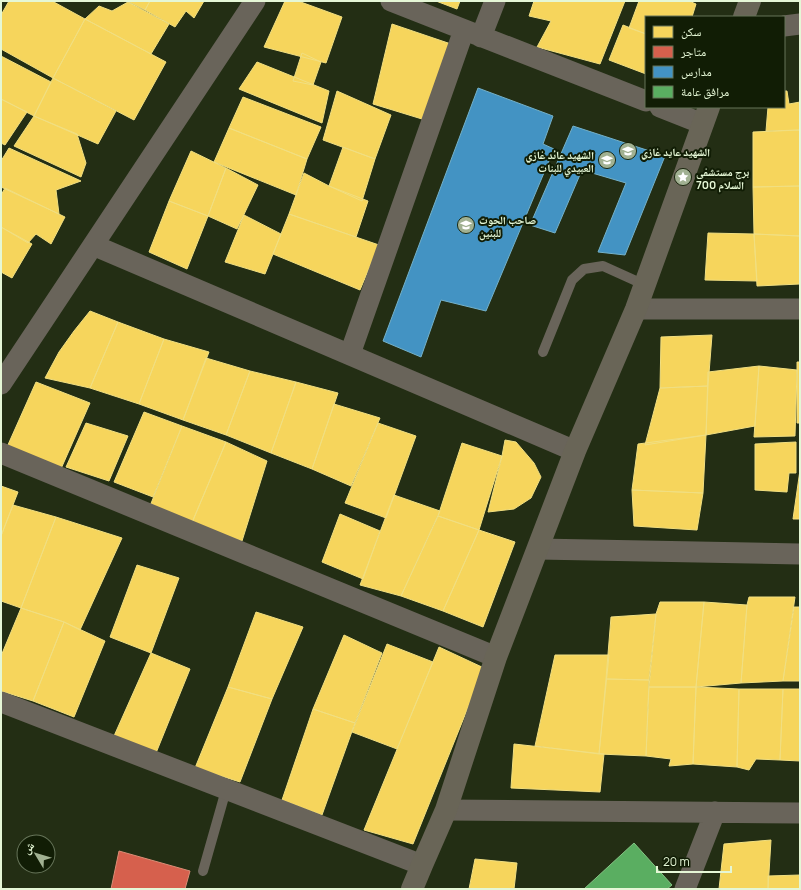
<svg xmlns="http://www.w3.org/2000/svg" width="801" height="890" font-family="Manrope,'Noto Naskh Arabic',sans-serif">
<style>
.homes{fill:#f6d55c;stroke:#f1df81}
.shops{fill:#d6604d;stroke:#da8d76}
.schools{fill:#4393c3;stroke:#74b1c9}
.public{fill:#5aae61;stroke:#84c484}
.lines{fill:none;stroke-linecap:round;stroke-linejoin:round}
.lane{stroke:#69645a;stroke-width:10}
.street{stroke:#69645a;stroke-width:21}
.secondary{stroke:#696557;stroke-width:22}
.labels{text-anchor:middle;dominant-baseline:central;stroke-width:4;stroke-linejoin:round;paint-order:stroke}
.poi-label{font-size:11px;font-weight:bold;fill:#e5f7d6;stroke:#111d05;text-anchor:start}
</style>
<rect width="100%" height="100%" fill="#232e14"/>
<path class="homes" d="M 9,1 L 52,1 L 85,19 L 53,78 L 1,49 L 1,15 Z
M 127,1 L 150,1 L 145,10 Z
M 150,1 L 204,1 L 194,18 L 186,11 L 175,27 L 145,10 Z
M 285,1 L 298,1 L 342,17 L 326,63 L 264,47 Z
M 436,1 L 460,1 L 457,9 Z
M 534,1 L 625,1 L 600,64 L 537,47 L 551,21 L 529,16 Z
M 639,1 L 689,1 L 696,4 L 692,17 L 646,17 L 646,34 L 629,28 Z
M 128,2 L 169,24 L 151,54 L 85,19 L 99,6 L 112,11 Z
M 85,19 L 166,62 L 134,120 L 53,78 Z
M 392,24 L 451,44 L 422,119 L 373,104 Z
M 623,25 L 646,34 L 646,74 L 609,60 Z
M 302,53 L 321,62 L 313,85 L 293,81 Z
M 1,56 L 51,82 L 34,116 L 1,99 Z
M 257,62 L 329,91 L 322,123 L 239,89 Z
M 53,78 L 116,111 L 98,144 L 34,116 Z
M 337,91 L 391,115 L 375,159 L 323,140 Z
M 784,91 L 787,91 L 789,104 L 800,102 L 800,130 L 766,131 L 768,107 L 784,107 Z
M 243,97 L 321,127 L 307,159 L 229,128 Z
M 1,99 L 27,112 L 5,145 L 1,143 Z
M 34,116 L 77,134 L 86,163 L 81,177 L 14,146 Z
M 229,128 L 307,159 L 296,195 L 214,162 Z
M 800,130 L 800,186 L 753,187 L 753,132 Z
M 343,147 L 375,159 L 362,201 L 329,186 Z
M 9,148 L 81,181 L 56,190 L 59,214 L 1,187 L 1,161 Z
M 191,151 L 226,168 L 208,216 L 169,201 Z
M 226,168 L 258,185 L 237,229 L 208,216 Z
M 304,173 L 329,186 L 368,201 L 356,237 L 289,214 Z
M 800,186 L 800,236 L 754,234 L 753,187 Z
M 5,188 L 65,217 L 51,244 L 36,234 L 28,243 L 1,227 L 1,195 Z
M 169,201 L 208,216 L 187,269 L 149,252 Z
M 289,214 L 379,245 L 360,290 L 273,254 Z
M 244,215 L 281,234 L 265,274 L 225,262 Z
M 1,227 L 32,244 L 12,278 L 1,272 Z
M 708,233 L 754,234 L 757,281 L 705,280 Z
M 754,234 L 800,236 L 800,284 L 757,286 Z
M 90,311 L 118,322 L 90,388 L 45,378 L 59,352 L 74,331 Z
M 118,322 L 164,339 L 139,404 L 90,388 Z
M 712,335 L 708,386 L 660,388 L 661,337 Z
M 164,339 L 209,352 L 183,420 L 139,404 Z
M 206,358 L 250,371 L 226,435 L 183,420 Z
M 797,362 L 800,362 L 800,423 L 797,423 Z
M 759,366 L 797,370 L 795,436 L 754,437 Z
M 759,366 L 755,426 L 706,435 L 708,372 Z
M 250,371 L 296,382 L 271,453 L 226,435 Z
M 36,382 L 90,403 L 60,471 L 7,447 Z
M 296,382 L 338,393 L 312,469 L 271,453 Z
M 708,386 L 706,435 L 645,445 L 660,388 Z
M 334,404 L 380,418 L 351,486 L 312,469 Z
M 144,412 L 182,426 L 153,497 L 114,482 Z
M 86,423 L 128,436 L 109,481 L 66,467 Z
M 378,423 L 416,436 L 386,518 L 345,503 Z
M 182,426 L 226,442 L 191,525 L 150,506 Z
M 706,435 L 703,493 L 632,490 L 638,444 Z
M 505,440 L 516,442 L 534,463 L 541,477 L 531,498 L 514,509 L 488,512 L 502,456 Z
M 226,442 L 267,461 L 242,541 L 191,525 Z
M 796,442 L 796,473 L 789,473 L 787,492 L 755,490 L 755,444 Z
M 462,443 L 502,456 L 479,530 L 438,516 Z
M 800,470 L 800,519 L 793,519 Z
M 1,486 L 18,492 L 1,536 Z
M 632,490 L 703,493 L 697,530 L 634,526 Z
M 394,495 L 440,511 L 401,596 L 360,585 Z
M 13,505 L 56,517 L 21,608 L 1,601 L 1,536 Z
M 340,514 L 380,531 L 363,579 L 322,562 Z
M 438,516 L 479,530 L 443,611 L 401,596 Z
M 56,517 L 122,538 L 80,630 L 64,622 L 21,608 Z
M 479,530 L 515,542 L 483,627 L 443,611 Z
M 137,565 L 179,578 L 151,653 L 110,637 Z
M 749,597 L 795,597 L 783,681 L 741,683 L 747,605 Z
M 660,602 L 704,602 L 696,687 L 649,687 L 656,614 Z
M 704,602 L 747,605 L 741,683 L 696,687 Z
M 794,607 L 800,607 L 800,681 L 783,681 Z
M 21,608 L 64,622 L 33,701 L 1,691 L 1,656 Z
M 256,612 L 303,627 L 272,699 L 228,687 Z
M 656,614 L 649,680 L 606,679 L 611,617 Z
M 64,622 L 105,641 L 74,717 L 33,701 Z
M 344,635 L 382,653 L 355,723 L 313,709 Z
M 387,644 L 433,662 L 397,749 L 352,732 Z
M 439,647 L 484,668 L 413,844 L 364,830 Z
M 151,653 L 190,669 L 156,753 L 114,736 Z
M 555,655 L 609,655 L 599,754 L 535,746 Z
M 606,679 L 649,680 L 646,756 L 599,754 Z
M 228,687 L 272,699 L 240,782 L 195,768 Z
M 649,687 L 696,687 L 693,764 L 669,766 L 671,759 L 646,756 Z
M 696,687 L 739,689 L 737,767 L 693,764 Z
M 739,689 L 783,689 L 780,760 L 756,759 L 749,770 L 737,767 Z
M 783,689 L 800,689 L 800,761 L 780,760 Z
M 313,709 L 355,723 L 322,815 L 282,800 Z
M 514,744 L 604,754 L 600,792 L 511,788 Z
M 771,840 L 768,889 L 719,889 L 724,844 Z
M 475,859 L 517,863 L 514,889 L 469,889 Z
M 800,875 L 800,889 L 768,889 L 768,876 Z"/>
<path class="shops" d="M 119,851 L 190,871 L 185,889 L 111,889 Z"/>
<path class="schools" d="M 478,88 L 553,116 L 543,144 L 554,149 L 486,311 L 441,300 L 421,357 L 383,341 Z
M 573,126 L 665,156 L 625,255 L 598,252 L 626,183 L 582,170 L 555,233 L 530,225 Z"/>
<path class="public" d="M 634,843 L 672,885 L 667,889 L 584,889 Z"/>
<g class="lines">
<path class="lane" d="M 543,352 L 572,280 L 584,269 L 603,266 L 645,285
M 203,871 L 226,790"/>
<path class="street" d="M 391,1 L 646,101
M 784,26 L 800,24
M 481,37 L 495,1
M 660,107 L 703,124
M 93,245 L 575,451
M 636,309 L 800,309
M 350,354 L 464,30
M 1,384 L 255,1
M 1,453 L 496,657
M 538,549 L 800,554
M 1,702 L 422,865
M 446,810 L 800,813
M 685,889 L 715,812"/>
<path class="secondary" d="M 744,17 L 750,1
M 412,889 L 422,865 L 446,810 L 496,657 L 575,451 L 636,309 L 709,107"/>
</g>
<defs>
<g id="school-disc" transform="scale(0.9)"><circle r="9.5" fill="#a1b192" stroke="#111d05"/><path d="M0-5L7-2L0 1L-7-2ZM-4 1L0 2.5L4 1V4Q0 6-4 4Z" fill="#fff"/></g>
<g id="sight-disc" transform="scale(0.9)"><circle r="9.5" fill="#a1b192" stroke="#111d05"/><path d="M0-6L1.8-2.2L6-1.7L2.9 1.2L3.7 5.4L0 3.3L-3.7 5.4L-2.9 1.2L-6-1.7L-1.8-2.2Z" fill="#fff"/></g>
</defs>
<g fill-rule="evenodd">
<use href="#school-disc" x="628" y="151"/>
<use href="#school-disc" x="607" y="160"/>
<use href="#sight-disc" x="683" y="177"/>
<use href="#school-disc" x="466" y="225"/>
</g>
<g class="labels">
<g class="poi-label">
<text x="641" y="151">الشهيد عايد غازي</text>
<text x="594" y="154" text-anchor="end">الشهيد عائد غازي<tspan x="594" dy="13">العبيدي للبنات</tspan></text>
<text x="696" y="171">برج مستشفى<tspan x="696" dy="13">السلام 700</tspan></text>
<text x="479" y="219">صاحب الحوت<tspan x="479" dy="13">للبنين</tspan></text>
</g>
</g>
<rect width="801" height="890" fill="none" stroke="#e5f7d6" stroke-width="4"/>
<rect x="645" y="16" width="140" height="92" fill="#111d05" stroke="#667459"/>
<rect x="653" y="26" width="20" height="12" fill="#f6d55c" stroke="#667459"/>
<text x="681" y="36" font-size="12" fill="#e5f7d6">سكن</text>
<rect x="653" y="46" width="20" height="12" fill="#d6604d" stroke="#667459"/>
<text x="681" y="56" font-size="12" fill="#e5f7d6">متاجر</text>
<rect x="653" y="66" width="20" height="12" fill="#4393c3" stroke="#667459"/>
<text x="681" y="76" font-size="12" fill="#e5f7d6">مدارس</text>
<rect x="653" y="86" width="20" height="12" fill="#5aae61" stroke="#667459"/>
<text x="681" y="96" font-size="12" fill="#e5f7d6">مرافق عامة</text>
<g transform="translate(36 854) rotate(308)"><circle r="19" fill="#111d05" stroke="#667459"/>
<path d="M0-3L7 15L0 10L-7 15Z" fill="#a1b192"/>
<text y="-6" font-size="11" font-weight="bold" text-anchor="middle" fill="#e5f7d6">ش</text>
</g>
<path d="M657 866v6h74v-6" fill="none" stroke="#e5f7d6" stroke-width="2"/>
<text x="663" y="866" font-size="12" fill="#e5f7d6" stroke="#111d05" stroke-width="3" paint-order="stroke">20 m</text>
</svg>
